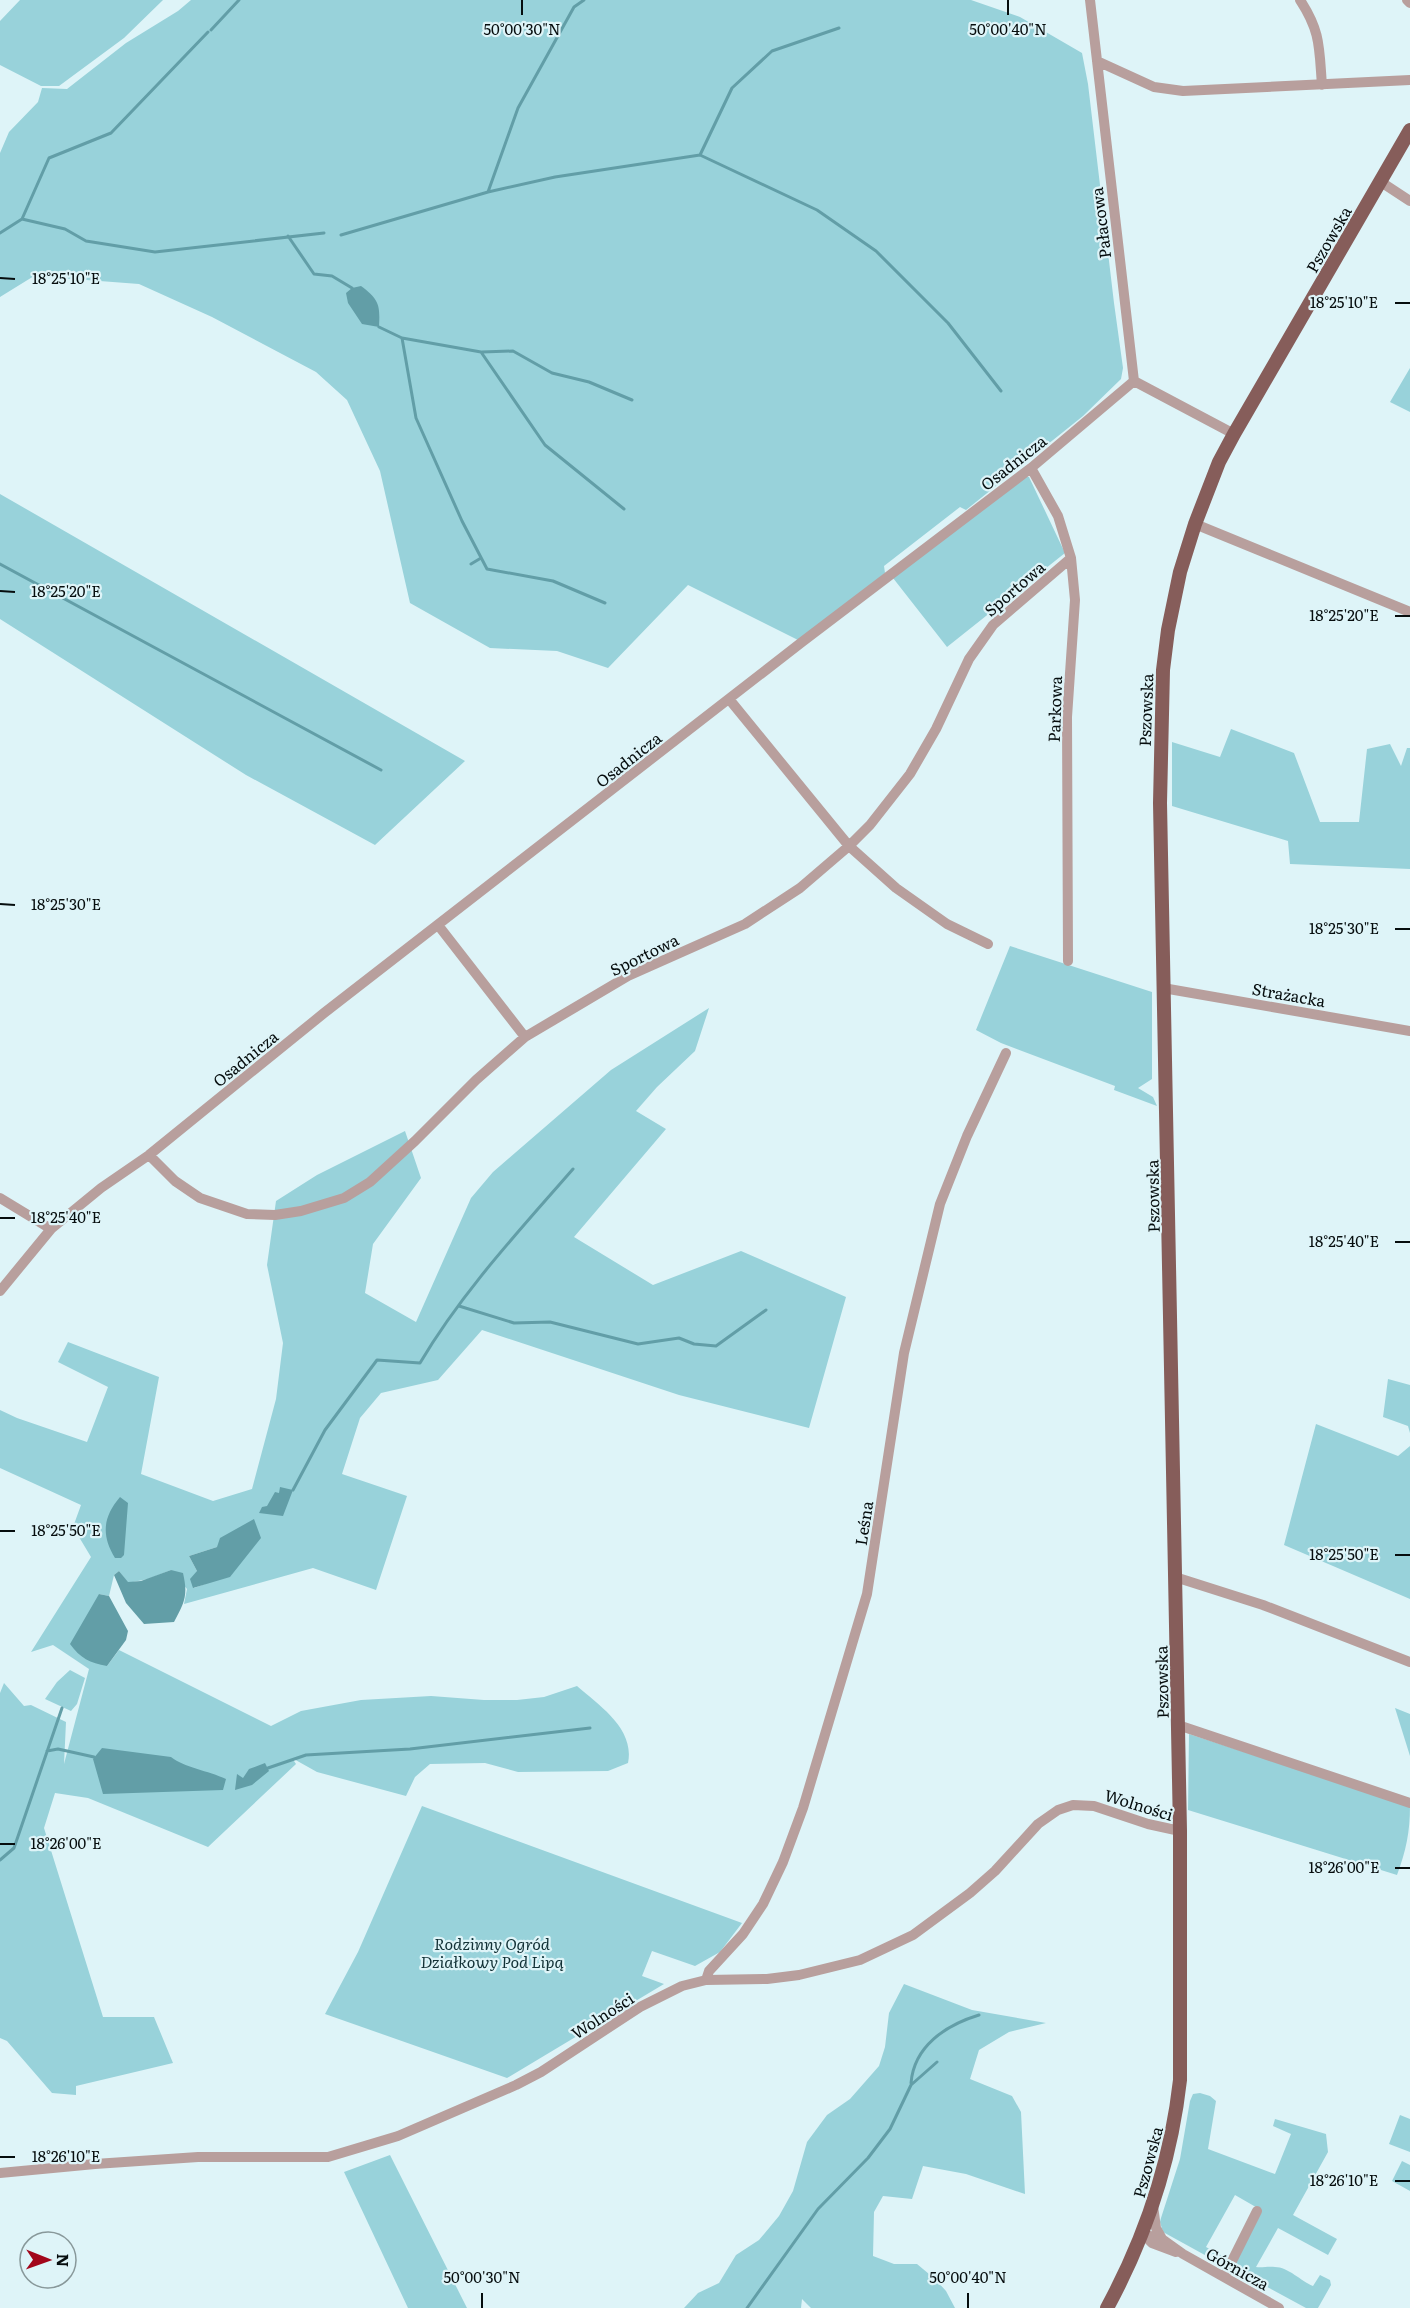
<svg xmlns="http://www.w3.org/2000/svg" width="1410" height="2308" font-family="Literata,serif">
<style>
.green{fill:#98d2da;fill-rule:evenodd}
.water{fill:#629ea7}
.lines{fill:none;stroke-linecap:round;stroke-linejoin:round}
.stream{stroke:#629ea7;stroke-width:3}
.minor{stroke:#b89f9d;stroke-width:10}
.major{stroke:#865d5a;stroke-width:14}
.ticks{fill:none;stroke:#060d0e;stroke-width:2}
.labels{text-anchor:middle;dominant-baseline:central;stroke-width:4.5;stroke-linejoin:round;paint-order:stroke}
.street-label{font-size:16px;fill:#060d0e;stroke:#def4f8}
.park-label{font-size:16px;font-style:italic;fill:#123136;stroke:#def4f8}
.ticks-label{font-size:15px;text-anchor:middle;fill:#060d0e;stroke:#def4f8;stroke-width:4.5;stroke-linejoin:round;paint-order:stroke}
</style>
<rect width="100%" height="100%" fill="#def4f8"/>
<path class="green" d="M 20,0 L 163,0 L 124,38 L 59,86 L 41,86 L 0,65 L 0,21 Z
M 191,0 L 971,0 L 1020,17 L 1082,53 L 1088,84 L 1114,303 L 1123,368 L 1121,379 L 1083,416 L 966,510 L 960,507 L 884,566 L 885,573 L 802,642 L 688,585 L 608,668 L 557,651 L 490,648 L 410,603 L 380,471 L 347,400 L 316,372 L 212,317 L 139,284 L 34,276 L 0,297 L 0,153 L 9,132 L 38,102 L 42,88 L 67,89 L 126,43 L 178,11 Z
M 1410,368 L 1410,412 L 1390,402 Z
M 1024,477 L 1029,477 L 1065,553 L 947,647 L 893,578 Z
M 0,494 L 465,761 L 375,845 L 246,775 L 0,619 Z
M 1231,729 L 1294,753 L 1320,822 L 1359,822 L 1367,749 L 1390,744 L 1401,766 L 1407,748 L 1410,748 L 1410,869 L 1290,864 L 1288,841 L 1172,806 L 1172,742 L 1220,757 Z
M 1010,946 L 1152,992 L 1152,1079 L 1138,1088 L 1153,1097 L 1157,1106 L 1114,1090 L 1115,1086 L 1001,1043 L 976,1030 Z
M 709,1008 L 695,1051 L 657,1087 L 636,1111 L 666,1129 L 574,1237 L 653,1285 L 741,1251 L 846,1297 L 809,1428 L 679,1395 L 482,1330 L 438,1380 L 381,1393 L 360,1418 L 342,1474 L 407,1496 L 376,1590 L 313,1568 L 184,1604 L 187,1589 L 171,1570 L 148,1579 L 128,1583 L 119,1571 L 114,1575 L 109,1596 L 99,1594 L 107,1666 L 119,1650 L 271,1726 L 301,1711 L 361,1700 L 431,1696 L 484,1700 L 517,1700 L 544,1697 L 577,1686 C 600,1706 635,1729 628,1763 L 608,1771 L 518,1772 L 485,1763 L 430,1764 L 415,1777 L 406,1796 L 317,1772 L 292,1758 L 296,1764 L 208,1847 L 88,1798 L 55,1793 L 44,1828 L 103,2017 L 154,2017 L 173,2063 L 76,2086 L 76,2095 L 52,2093 L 7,2041 L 0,2038 L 0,1693 L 4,1683 L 24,1706 L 31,1705 L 66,1722 L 64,1764 L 89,1669 L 53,1645 L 31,1652 L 91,1557 L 73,1527 L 81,1505 L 0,1468 L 0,1410 L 17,1418 L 87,1442 L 108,1387 L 58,1362 L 68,1342 L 159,1377 L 141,1474 L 213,1501 L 252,1489 L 276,1399 L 283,1343 L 267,1265 L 276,1201 L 317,1175 L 405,1131 L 421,1178 L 373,1244 L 365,1293 L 416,1322 L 471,1198 L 493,1172 L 611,1070 ZM 217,1547 L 205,1584 L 194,1588 L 197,1571 L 189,1556 Z
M 1388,1379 L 1410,1385 L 1410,1433 L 1408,1426 L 1383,1417 Z
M 1316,1424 L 1398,1456 L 1410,1446 L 1410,1599 L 1284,1545 Z
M 70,1670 L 85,1678 L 77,1704 L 71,1711 L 45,1699 L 57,1682 Z
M 1395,1708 L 1410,1714 L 1410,1756 Z
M 1189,1734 L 1410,1806 C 1410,1832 1406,1851 1397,1875 L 1188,1810 Z
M 422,1806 L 742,1923 L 720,1952 L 695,1966 L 652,1951 L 642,1976 L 664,1984 L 507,2078 L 325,2014 L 358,1952 Z
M 904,1984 L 972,2010 L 1046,2023 L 1009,2032 L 979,2050 L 970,2079 L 1012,2096 L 1021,2112 L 1025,2194 L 966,2174 L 923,2166 L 912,2199 L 883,2196 L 874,2212 L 873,2256 L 894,2264 L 917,2264 L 935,2279 L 946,2291 L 955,2308 L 811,2308 L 802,2299 L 801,2308 L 684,2308 L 698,2293 L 719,2283 L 736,2255 L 759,2240 L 779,2216 L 793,2191 L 807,2142 L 827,2115 L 850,2099 L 879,2066 L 885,2047 L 889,2013 Z
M 1200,2093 L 1210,2096 L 1216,2101 L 1208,2149 L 1275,2174 L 1291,2134 L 1273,2126 L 1275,2119 L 1326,2134 L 1328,2152 L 1293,2215 L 1337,2239 L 1328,2255 L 1278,2228 L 1256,2267 C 1262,2268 1268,2266 1275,2267 C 1288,2267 1301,2281 1313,2286 L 1320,2275 L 1330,2280 L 1331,2285 L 1318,2308 L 1306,2308 L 1232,2268 L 1261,2210 L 1235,2195 L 1206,2247 L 1226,2258 L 1223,2265 L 1163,2232 L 1160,2222 L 1161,2218 L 1180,2159 L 1190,2101 L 1193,2094 Z
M 1400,2115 L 1410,2119 L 1410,2152 L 1389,2144 Z
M 390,2155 L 467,2308 L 408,2308 L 344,2172 Z
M 1402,2161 L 1410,2165 L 1410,2191 L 1392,2181 Z"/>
<path class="water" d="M 361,286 C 380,300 380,306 379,327 L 362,324 L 348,303 L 346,293 L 352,288 Z
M 280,1487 L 293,1490 L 283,1516 L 259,1513 L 262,1507 L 267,1506 L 275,1492 L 279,1493 Z
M 120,1497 L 128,1503 L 124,1555 L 121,1558 L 115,1558 C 101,1535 103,1517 120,1497 Z
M 254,1519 L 261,1538 L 230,1577 L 193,1588 L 190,1579 L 197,1571 L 189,1556 L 217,1547 L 220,1538 Z
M 171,1570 L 183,1573 C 188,1595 185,1602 174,1622 L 144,1624 L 126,1603 L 114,1575 L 119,1571 L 128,1582 L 141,1581 Z
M 99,1594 L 109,1596 L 128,1631 L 126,1640 L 107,1666 C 90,1663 80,1658 70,1644 Z
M 102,1748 L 171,1757 C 183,1767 209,1771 226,1779 L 223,1790 L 103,1794 L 93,1759 Z
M 265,1763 L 269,1771 L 252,1785 L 235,1790 L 237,1774 L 243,1778 L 249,1769 Z"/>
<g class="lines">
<path class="stream" d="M 211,30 L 239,0
M 700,155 L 817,210 L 876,251 L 948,323 L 1001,391
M 488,192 L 555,177 L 700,155 L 732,88 L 772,51 L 839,28
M 22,219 L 65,229 L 86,241 L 155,252 L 324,233
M 0,233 L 22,219 L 49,158 L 111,133 L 208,32
M 341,235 L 488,192 L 518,108 L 574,7 L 584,0
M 288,236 L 314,274 L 332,276 L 352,288
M 379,327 L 402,338 L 416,418 L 462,521 L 487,569 L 553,581 L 605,603
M 402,338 L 481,352 L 545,445 L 624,509
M 482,352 L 513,351 L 552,373 L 589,382 L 632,400
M 0,564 L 381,770
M 471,564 L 481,558
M 459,1306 L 514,1323 L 550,1322 L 638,1344 L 679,1338 L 694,1344 L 716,1346 L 766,1310
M 293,1490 L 325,1430 L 377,1360 L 420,1363 C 462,1292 519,1231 573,1169
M 47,1751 L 58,1749 L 94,1757
M 268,1768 L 306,1755 L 410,1749 L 590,1728
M 0,1860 L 14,1848 L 62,1708
M 911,2083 C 914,2046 946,2025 979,2015
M 747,2308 L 818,2209 L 868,2158 L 890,2129 L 911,2085 L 937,2062"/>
<path class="minor" d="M 1090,0 L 1134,381
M 1300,0 C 1321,32 1319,48 1322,85
M 1407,0 L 1410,3
M 1097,61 L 1154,87 L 1183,91 L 1410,80
M 1381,182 L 1410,201
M 1134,381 L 1234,434
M 1031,468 L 1058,516 L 1071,558 L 1075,600 L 1067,717 L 1068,961
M 1195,524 L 1410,612
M 729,699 L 849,846 L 896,888 L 947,924 L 988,944
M 438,925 L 525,1037
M 1163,988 L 1410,1031
M 149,1155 L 175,1181 L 200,1198 L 247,1214 L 275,1215 L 301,1211 L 344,1198 L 370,1182 L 415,1141 L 476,1080 L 525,1037 L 628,976 L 745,924 L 800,888 L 849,846 L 870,825 L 910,774 L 936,729 L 969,659 L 993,625 L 1071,558
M 0,1198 L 51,1229
M 0,1291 L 51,1229 L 101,1188 L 149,1155 L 324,1013 L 802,642 L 1031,468 L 1134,381
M 1175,1577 L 1263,1605 L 1410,1662
M 1178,1725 L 1410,1803
M 706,1980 L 709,1971 L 743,1934 L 763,1904 L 783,1862 L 803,1808 L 867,1594 L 904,1353 L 940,1204 L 967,1136 L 1006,1053
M 0,2173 L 95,2164 L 198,2157 L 328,2157 L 398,2136 L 516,2085 L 541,2072 L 640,2007 L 682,1986 L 706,1980 L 767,1979 L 799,1975 L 860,1960 L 913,1935 L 970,1893 L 995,1871 L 1038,1824 L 1058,1810 L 1073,1805 L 1094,1806 L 1148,1824 L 1180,1831
M 1153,2206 L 1156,2228 L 1162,2239
M 1143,2234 L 1162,2239 L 1183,2254 L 1279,2308
M 1143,2234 L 1152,2243 L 1176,2252
M 1224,2277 L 1257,2211"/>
<path class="major" d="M 1107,2308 C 1146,2236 1171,2161 1180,2080 L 1180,1831 L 1160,803 L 1163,670 L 1168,630 L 1180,572 L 1195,524 L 1219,462 L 1234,434 L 1410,130"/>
</g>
<path class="ticks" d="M 522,15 L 522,0M 1008,15 L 1008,0M 0,278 L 15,279M 1395,303 L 1410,303M 0,591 L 15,592M 1395,616 L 1410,616M 0,904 L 15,905M 1395,929 L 1410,929M 0,1218 L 15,1218M 1395,1242 L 1410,1242M 0,1531 L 15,1531M 1395,1555 L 1410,1555M 0,1844 L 15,1844M 1395,1868 L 1410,1868M 0,2157 L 15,2157M 1395,2181 L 1410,2181M 482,2308 L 482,2293M 968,2308 L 968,2293"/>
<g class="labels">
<g class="street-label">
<text transform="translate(1100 223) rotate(-97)">Pałacowa</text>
<text transform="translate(1328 239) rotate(-60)">Pszowska</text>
<text transform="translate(1013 462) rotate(-38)">Osadnicza</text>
<text transform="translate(1014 588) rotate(-41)">Sportowa</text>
<text transform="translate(1054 709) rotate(-88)">Parkowa</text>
<text transform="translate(1145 710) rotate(-88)">Pszowska</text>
<text transform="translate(628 759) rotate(-38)">Osadnicza</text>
<text transform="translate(644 954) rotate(-26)">Sportowa</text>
<text transform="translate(1289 994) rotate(10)">Strażacka</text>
<text transform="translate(245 1058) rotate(-39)">Osadnicza</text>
<text transform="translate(1152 1196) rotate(-91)">Pszowska</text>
<text transform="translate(863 1523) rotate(-81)">Leśna</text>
<text transform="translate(1161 1682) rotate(-91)">Pszowska</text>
<text transform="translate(1139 1804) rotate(17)">Wolności</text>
<text transform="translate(602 2015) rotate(-33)">Wolności</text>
<text transform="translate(1147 2162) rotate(-75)">Pszowska</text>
<text transform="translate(1238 2268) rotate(29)">Górnicza</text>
</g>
<g class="park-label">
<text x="492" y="1943">Rodzinny Ogród<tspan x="492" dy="18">Działkowy Pod Lipą</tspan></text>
</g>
</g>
<g class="ticks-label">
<text x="522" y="35">50°00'30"N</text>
<text x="1008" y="35">50°00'40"N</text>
<text x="66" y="284">18°25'10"E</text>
<text x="1344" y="308">18°25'10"E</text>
<text x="66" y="597">18°25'20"E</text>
<text x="1344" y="621">18°25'20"E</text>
<text x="66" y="910">18°25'30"E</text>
<text x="1344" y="934">18°25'30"E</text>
<text x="66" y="1223">18°25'40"E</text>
<text x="1344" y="1247">18°25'40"E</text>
<text x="66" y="1536">18°25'50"E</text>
<text x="1344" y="1560">18°25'50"E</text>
<text x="66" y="1849">18°26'00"E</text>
<text x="1344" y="1873">18°26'00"E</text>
<text x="66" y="2162">18°26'10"E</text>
<text x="1344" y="2186">18°26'10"E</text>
<text x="482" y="2283">50°00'30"N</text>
<text x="968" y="2283">50°00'40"N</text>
</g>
<g transform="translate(48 2260) rotate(91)"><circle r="28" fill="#def4f8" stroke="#88989a" stroke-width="1.5"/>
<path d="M0-4.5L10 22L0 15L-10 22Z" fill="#a2061b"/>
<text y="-9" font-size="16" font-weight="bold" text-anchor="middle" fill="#060d0e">N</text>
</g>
</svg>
